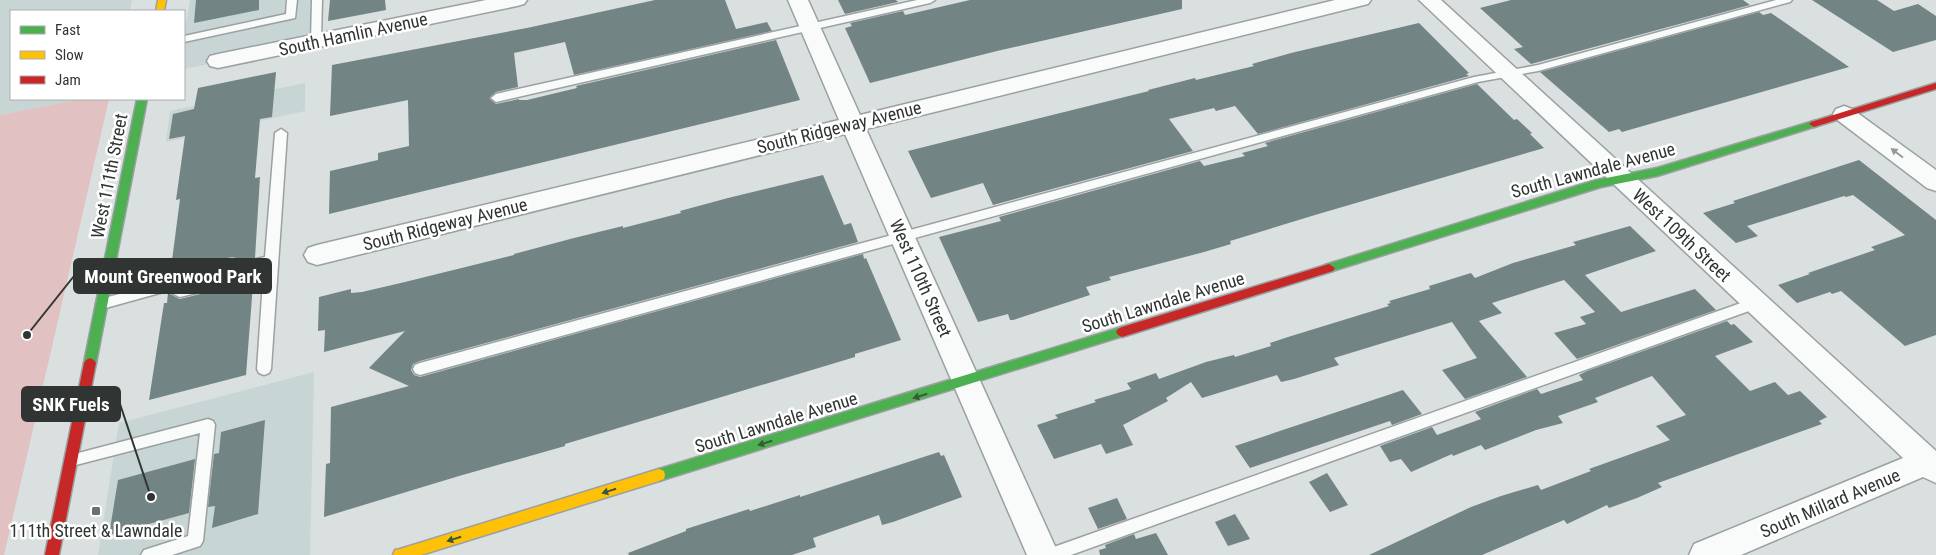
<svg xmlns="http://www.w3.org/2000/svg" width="1936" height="555" font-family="'Roboto Condensed',sans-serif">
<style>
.built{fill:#c8d5d5}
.green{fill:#e1c1c2}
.building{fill:#728484}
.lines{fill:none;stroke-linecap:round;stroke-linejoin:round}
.lane-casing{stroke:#9ba0a0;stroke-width:3}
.street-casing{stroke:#9ba0a0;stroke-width:3}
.fast-casing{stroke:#9ba0a0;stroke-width:3}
.slow-casing{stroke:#9ba0a0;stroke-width:3}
.jam-casing{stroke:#9ba0a0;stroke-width:3}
.lane{fill:#f9fafa;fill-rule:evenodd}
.street{fill:#f9fafa;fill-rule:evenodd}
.fast{fill:#4caf50;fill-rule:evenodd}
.slow{fill:#ffc107;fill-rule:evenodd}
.jam{fill:#c62828;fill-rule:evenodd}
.oneway{fill:#949897}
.oneway2{fill:#385a3c}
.poi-dot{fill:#6c7070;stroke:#fff;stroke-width:2}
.labels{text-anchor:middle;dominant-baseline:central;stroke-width:5;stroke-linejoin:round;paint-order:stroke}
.street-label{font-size:18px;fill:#303534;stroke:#fff}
.poi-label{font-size:18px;fill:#303534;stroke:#fff}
.leader{fill:none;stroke:#303534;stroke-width:2}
.callout-dot{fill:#303534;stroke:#fff;stroke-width:2}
.callout{fill:#303534;stroke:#303534;stroke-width:2}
.callout-label{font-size:19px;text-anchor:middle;font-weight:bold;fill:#fff}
</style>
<rect width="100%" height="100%" fill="#dadfdf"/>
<path class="built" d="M 0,0 L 132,0 L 130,11 L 11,11 L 11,99 L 81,99 L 0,115 Z
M 190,0 L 321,0 L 321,41 L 184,69 L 184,34 Z
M 305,83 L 305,111 L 166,142 L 170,111 Z
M 314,372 L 310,555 L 98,555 L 119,423 Z"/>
<path class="green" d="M 81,99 L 109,99 L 4,555 L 0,555 L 0,115 Z"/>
<path class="building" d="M 196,0 L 259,0 L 259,10 L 194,23 Z
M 330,0 L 385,0 L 386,10 L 328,21 Z
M 655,0 L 725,0 L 736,29 L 767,22 L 772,31 L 574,75 L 565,42 L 514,53 L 518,87 L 496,92 L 490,97 L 490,99 L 496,104 L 519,99 L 519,100 L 527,100 L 577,88 L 576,86 L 776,40 L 800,100 L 329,214 L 330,171 L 378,160 L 378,153 L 409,146 L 408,100 L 330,116 L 332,65 L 527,28 Z
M 838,0 L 896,0 L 898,2 L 845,14 Z
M 970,0 L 1182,0 L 1182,9 L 997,51 L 870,83 L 845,28 L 852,26 L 850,23 L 903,11 L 905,15 Z
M 1511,0 L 1743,0 L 1750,5 L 1531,64 L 1514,49 L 1523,47 L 1480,8 Z
M 1812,0 L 1877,0 L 1894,11 L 1918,4 L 1936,16 L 1936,40 L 1893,52 Z
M 1759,12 L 1763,15 L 1771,13 L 1849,67 L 1622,132 L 1619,129 L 1609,132 L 1540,72 Z
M 1419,23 L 1469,73 L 1466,74 L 1469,76 L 1258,134 L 1235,106 L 1216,111 L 1214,108 L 1169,119 L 1193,151 L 993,205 L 983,183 L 931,198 L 908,151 L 1149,91 L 1148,90 L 1195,78 L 1196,80 L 1254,66 L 1252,64 L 1291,53 Z
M 276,72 L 272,117 L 260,119 L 255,178 L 260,177 L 255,258 L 244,260 L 232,257 L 183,269 L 170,276 L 180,199 L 176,200 L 185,136 L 169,139 L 173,114 L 194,109 L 198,88 Z
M 1477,84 L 1514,120 L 1517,119 L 1532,133 L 1530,134 L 1544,148 L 1315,215 L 1230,241 L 1231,244 L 1204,252 L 1109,277 L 1111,280 L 1086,287 L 1090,295 L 1013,320 L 1010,320 L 1008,314 L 978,322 L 939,237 L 1001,221 L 999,217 L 1200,161 L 1204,166 L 1245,156 L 1242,153 L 1268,146 L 1265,143 Z
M 1859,160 L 1936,220 L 1936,335 L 1905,346 L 1841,291 L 1832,294 L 1830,292 L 1797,303 L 1778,285 L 1810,274 L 1808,273 L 1875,250 L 1871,247 L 1905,235 L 1853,195 L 1846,197 L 1844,196 L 1747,226 L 1758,236 L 1736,243 L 1703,213 L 1735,203 L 1733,201 Z
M 823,175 L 844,225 L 851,223 L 858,242 L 420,361 L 413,364 L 411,370 L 414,375 L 420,377 L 863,254 L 864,259 L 866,258 L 901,340 L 855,354 L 855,357 L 565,444 L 565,446 L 459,476 L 324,517 L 326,464 L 330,463 L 331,407 L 409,386 L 369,368 L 405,331 L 324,352 L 325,330 L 318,331 L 319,297 L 351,289 L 351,293 L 362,292 L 405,282 L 514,255 L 514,254 L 574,238 L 623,226 L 623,228 L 681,213 L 680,211 L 728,198 Z
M 1630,226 L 1656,251 L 1585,275 L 1621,312 L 1695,289 L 1716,310 L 1577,359 L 1554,333 L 1586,324 L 1580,317 L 1595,312 L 1564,280 L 1492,303 L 1502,313 L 1479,321 L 1527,377 L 1465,399 L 1442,370 L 1477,358 L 1452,322 L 1334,358 L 1339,365 L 1294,379 L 1281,382 L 1277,375 L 1202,398 L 1191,382 L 1166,398 L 1168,401 L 1123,425 L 1133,445 L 1106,454 L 1101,444 L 1054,459 L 1037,425 L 1058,418 L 1055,415 L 1096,402 L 1094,400 L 1131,389 L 1127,383 L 1156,373 L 1159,379 L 1206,362 L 1234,355 L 1235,357 L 1271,346 L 1270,343 L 1288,337 L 1389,306 L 1387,304 L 1391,303 L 1389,301 L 1430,289 L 1429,286 L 1471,273 L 1475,278 L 1513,263 L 1576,245 L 1573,242 Z
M 254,271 L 246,375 L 149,400 L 164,303 L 167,303 L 168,293 L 180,299 L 229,287 Z
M 1727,321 L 1731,325 L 1734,324 L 1753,342 L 1715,356 L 1750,391 L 1775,382 L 1788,395 L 1800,391 L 1827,417 L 1819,421 L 1822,424 L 1658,483 L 1662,487 L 1637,498 L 1609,508 L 1607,505 L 1567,524 L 1564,520 L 1482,555 L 1369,555 L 1471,507 L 1501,496 L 1538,485 L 1541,490 L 1591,471 L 1589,469 L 1670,440 L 1656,426 L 1686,415 L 1652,376 L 1595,398 L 1598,402 L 1558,416 L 1563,423 L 1536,430 L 1485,450 L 1481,445 L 1453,456 L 1452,454 L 1411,472 L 1401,459 L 1390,462 L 1380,446 L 1432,427 L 1437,435 L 1481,419 L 1475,412 L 1537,389 L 1541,394 L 1583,380 L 1579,375 L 1587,371 Z
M 1403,390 L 1422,414 L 1392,425 L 1390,421 L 1250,468 L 1235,446 Z
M 265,420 L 258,514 L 212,528 L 215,506 L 208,507 L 214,454 L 219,453 L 221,432 Z
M 939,452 L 941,456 L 944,455 L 962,497 L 893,522 L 882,525 L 879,515 L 813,538 L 816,547 L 792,555 L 629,555 L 628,553 L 686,531 L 686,529 L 749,509 L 750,511 L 800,495 L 800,497 Z
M 195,459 L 189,513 L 109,535 L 118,480 Z
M 1327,473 L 1348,505 L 1330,512 L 1309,482 Z
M 1117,498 L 1127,519 L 1098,529 L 1088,508 Z
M 1235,514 L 1250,539 L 1228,546 L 1215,522 Z
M 1156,533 L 1168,555 L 1100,555 L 1099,550 L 1106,548 L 1105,545 L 1134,534 L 1136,539 Z"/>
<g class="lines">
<g class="lane-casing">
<path id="lane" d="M 287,0 L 297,0 L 295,18 L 184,42 L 184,36 L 286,14 Z
M 312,0 L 322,0 L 321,41 L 316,44 L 311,41 Z
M 917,0 L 935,0 L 930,3 L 496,102 L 491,98 L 496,94 Z
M 1776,0 L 1792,0 L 1790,2 L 1538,71 L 1478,82 L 420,375 L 415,373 L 413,369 L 415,365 L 420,363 L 1474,77 L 1538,65 Z
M 281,129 L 287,133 L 271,369 L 269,373 L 264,375 L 259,373 L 257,369 L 264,266 L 248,271 L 233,283 L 229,285 L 180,297 L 167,291 L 102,309 L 97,308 L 96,304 L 97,300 L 164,282 L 183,271 L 232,259 L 244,262 L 265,257 L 275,133 ZM 232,269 L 225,276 L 181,287 L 178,285 L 187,280 Z
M 1755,298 L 1760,299 L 1761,303 L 1760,307 L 1071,555 L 1043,555 L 1046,550 L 1051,548 Z
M 208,419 L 213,421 L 215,425 L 203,541 L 200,546 L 172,555 L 141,555 L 144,550 L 188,536 L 200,433 L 72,466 L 67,464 L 65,460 L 67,456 Z"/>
</g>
<g class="street-casing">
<path id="street" d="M 486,0 L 527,0 L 524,4 L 517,6 L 218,68 L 210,66 L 207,61 L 210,56 L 218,54 Z
M 788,0 L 808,0 L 860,115 L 1335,0 L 1371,0 L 1368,4 L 866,129 L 1059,555 L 1027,555 L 845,134 L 317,265 L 308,262 L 304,255 L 308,248 L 317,245 L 839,120 Z
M 1419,0 L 1441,0 L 1936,451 L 1936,483 L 1923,477 L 1741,555 L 1689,555 L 1694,544 L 1903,458 Z
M 1844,106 L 1852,109 L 1936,170 L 1936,191 L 1927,188 L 1836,119 L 1833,114 L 1836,109 Z"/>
</g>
<g class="fast-casing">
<path id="fast" d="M 137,99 L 147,99 L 96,363 L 94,366 L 90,368 L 86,366 L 84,363 Z
M 1814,121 L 1817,122 L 1819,124 L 1817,126 L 1657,176 L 1601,187 L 1329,272 L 1323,268 L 1325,265 L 1596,180 L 1657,168 Z
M 1122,327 L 1126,329 L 1128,332 L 1126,335 L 659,481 L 654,479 L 653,475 L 654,471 L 659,469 Z"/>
</g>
<g class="slow-casing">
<path id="slow" d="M 158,0 L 166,0 L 164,11 L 156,11 Z
M 659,469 L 664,471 L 665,475 L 664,479 L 659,481 L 421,555 L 393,555 L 395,550 L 400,549 Z"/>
</g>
<g class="jam-casing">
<path id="jam" d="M 1936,83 L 1936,89 L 1814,127 L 1809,124 L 1811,122 Z
M 1329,264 L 1335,268 L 1333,271 L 1122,337 L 1118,335 L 1116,332 L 1118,329 L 1122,327 Z
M 90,358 L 94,360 L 96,363 L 59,555 L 45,555 L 84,363 L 86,360 Z"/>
</g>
<use href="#lane" class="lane"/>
<use href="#street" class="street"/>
<use href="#fast" class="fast"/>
<use href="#slow" class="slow"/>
<use href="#jam" class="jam"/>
</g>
<defs><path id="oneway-solid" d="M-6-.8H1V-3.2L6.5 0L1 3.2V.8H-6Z" transform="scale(1.25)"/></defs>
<use class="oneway" href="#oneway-solid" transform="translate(1897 153) rotate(-143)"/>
<g class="oneway2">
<use href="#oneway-solid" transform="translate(920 396) rotate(163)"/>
<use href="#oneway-solid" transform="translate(765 443) rotate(163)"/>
<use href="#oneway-solid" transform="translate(609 491) rotate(163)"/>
<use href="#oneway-solid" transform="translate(454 539) rotate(163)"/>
</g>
<rect class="poi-dot" x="91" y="506" width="10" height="10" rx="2.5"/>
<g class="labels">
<g class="street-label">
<text transform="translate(353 34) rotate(-12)">South Hamlin Avenue</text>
<text transform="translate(839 127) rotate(-14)">South Ridgeway Avenue</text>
<text transform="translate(1593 170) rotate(-15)">South Lawndale Avenue</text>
<text transform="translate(109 176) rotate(-79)">West 111th Street</text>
<text transform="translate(445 224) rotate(-14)">South Ridgeway Avenue</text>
<text transform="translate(1682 235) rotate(43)">West 109th Street</text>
<text transform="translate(921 278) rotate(66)">West 110th Street</text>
<text transform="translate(1163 302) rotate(-17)">South Lawndale Avenue</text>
<text transform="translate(776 422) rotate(-17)">South Lawndale Avenue</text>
<text transform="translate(1830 503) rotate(-23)">South Millard Avenue</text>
</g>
<g class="poi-label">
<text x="96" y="530">111th Street &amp; Lawndale</text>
</g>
</g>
<path class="leader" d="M27 335L74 276M151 497L120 404"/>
<g class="callout-dot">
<circle cx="27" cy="335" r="5"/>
<circle cx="151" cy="497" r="5"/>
</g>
<g class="callout">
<rect x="74" y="259" width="197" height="34" rx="5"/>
<rect x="22" y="387" width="98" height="34" rx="5"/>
</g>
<g class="callout-label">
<text x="173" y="283">Mount Greenwood Park</text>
<text x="71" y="411">SNK Fuels</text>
</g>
<rect x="10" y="10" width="175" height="90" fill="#ffffff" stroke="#acaeae"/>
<rect x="20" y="26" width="25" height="8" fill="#4caf50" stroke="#acaeae"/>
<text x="55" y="35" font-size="15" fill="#303534">Fast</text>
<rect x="20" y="51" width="25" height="8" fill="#ffc107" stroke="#acaeae"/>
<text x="55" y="60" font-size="15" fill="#303534">Slow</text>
<rect x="20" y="76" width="25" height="8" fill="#c62828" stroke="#acaeae"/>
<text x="55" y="85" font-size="15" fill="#303534">Jam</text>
</svg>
